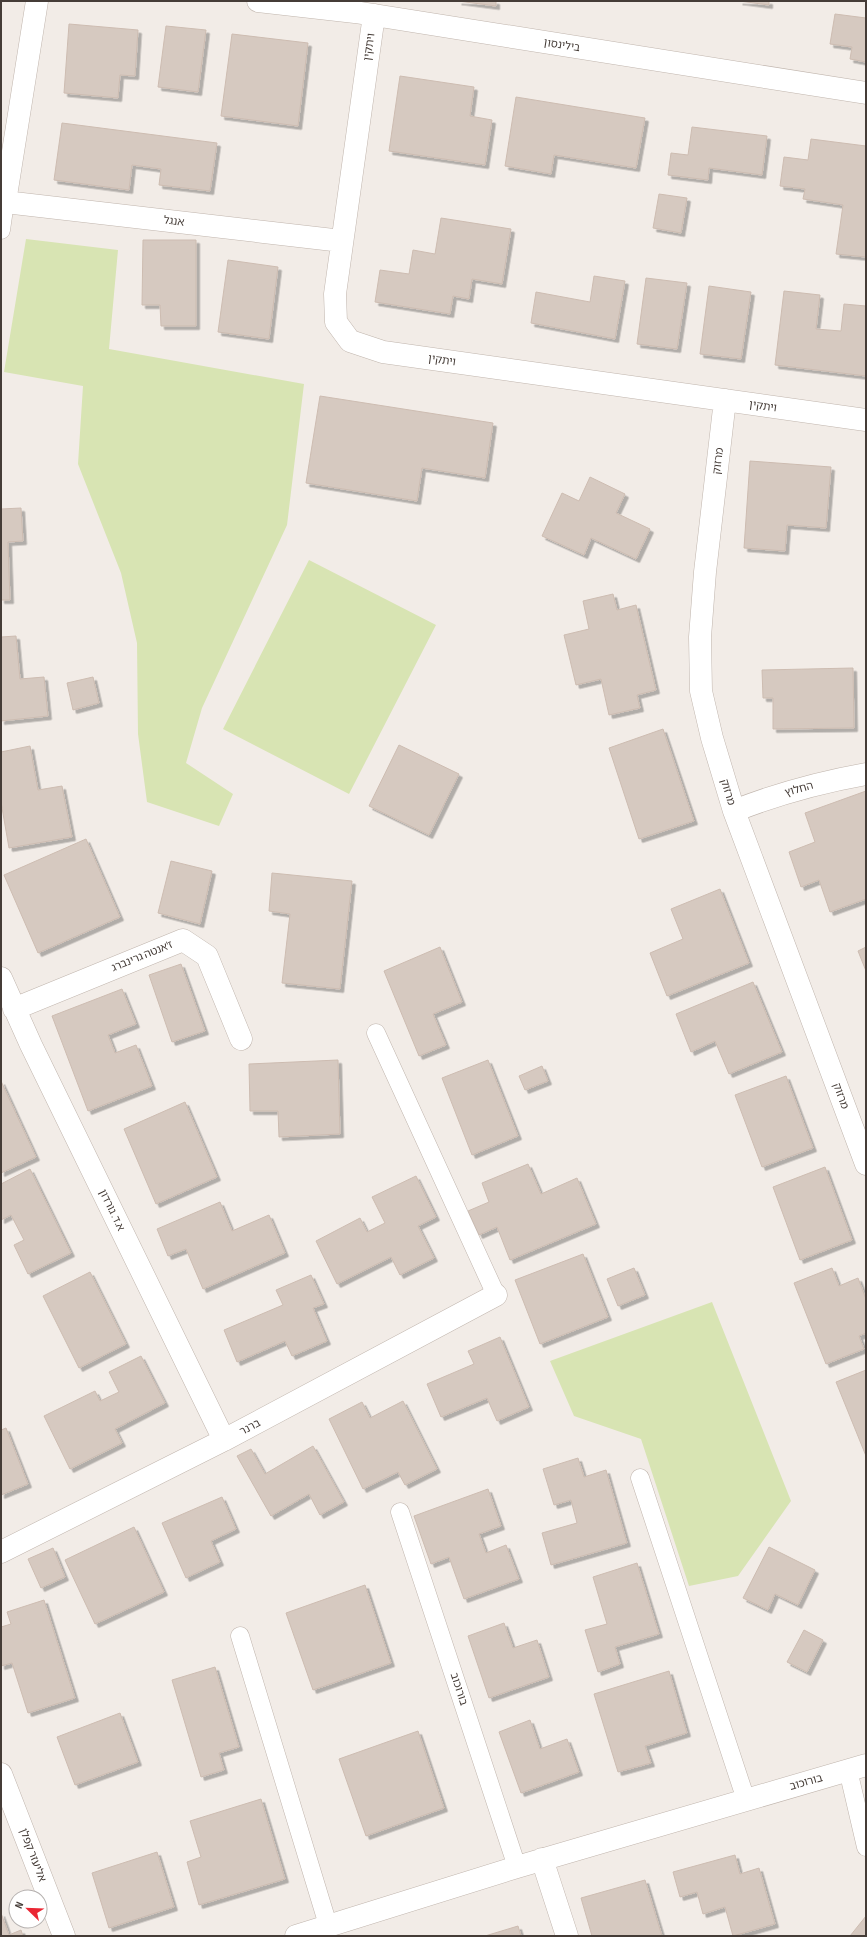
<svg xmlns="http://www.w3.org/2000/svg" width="867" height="1937" font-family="'Sofia Sans Condensed','Noto Sans Hebrew',sans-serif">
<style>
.green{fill:#d8e4b3}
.building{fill:#d6c9c0;stroke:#cdbcb1;filter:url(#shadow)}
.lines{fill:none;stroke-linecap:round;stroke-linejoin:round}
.service-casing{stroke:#c0b5ad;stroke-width:19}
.minor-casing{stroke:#c0b5ad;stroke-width:23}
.service{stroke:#fff;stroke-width:18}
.minor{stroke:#fff;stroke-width:22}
.labels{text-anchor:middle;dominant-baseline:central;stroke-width:3;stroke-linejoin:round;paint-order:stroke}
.street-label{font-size:11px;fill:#453c37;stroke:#fff}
</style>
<defs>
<filter id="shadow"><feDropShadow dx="3.5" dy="3.5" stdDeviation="0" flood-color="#0004"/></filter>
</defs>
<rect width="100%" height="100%" fill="#f2ece7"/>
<path class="green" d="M 26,239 L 118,250 L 109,349 L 304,384 L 287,525 L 202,708 L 186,763 L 233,794 L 219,826 L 147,802 L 138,734 L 137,643 L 121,573 L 78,464 L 83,386 L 4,372 Z
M 309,560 L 436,625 L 349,794 L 223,729 Z
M 712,1302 L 791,1501 L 738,1576 L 689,1586 L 641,1439 L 574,1416 L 550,1361 Z"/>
<path class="building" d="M 458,1 L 496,1 L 496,6 Z
M 739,1 L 769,1 L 769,5 Z
M 835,14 L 866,18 L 866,62 L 850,59 L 852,47 L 830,44 Z
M 69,24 L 138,30 L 135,76 L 120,75 L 118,98 L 64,93 Z
M 166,26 L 206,30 L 198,92 L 158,87 Z
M 232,34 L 308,43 L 298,126 L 221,116 Z
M 400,76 L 474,87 L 470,116 L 492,120 L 485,165 L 389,151 Z
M 516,97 L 645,118 L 636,168 L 554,155 L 551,174 L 505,166 Z
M 62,123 L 217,143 L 210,191 L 159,185 L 161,169 L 132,165 L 129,190 L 54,180 Z
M 692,127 L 767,136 L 762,175 L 709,168 L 708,180 L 668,175 L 671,153 L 688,155 Z
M 811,139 L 866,146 L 866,257 L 836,254 L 843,205 L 803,199 L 805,189 L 780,186 L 784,157 L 808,160 Z
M 659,194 L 687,198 L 681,233 L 653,228 Z
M 441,218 L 511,229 L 502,284 L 472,279 L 469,299 L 453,296 L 450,314 L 375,302 L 380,270 L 409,274 L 413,250 L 435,254 Z
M 143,240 L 196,240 L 196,326 L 161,326 L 160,305 L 142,305 Z
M 228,260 L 278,267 L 269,339 L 218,332 Z
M 594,276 L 625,281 L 615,339 L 531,323 L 536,292 L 590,302 Z
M 646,278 L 687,283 L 677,349 L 637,344 Z
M 709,286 L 751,292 L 741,359 L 700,354 Z
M 784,291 L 820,295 L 816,329 L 841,331 L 844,304 L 866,306 L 866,376 L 775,365 Z
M 320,396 L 493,423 L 485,478 L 422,468 L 417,501 L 306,483 Z
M 750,461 L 831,467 L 826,528 L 787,525 L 785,551 L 744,548 Z
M 590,477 L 625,494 L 616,513 L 650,529 L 636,559 L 591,538 L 584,555 L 542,536 L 562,493 L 579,501 Z
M 21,508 L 23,541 L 8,542 L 10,600 L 1,600 L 1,509 Z
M 613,594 L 617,610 L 636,605 L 656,690 L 637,695 L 640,708 L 609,715 L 601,679 L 576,685 L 564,635 L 589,629 L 583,601 Z
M 16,636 L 20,679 L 44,677 L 48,716 L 1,721 L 1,637 Z
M 853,668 L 854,728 L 773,729 L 773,698 L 763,698 L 762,670 Z
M 93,677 L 99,703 L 73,710 L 67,683 Z
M 663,729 L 694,821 L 639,839 L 609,748 Z
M 399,745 L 459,774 L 429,835 L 369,806 Z
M 30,746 L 38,790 L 62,786 L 72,837 L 9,848 L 1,802 L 1,752 Z
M 866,791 L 866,899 L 830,912 L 819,880 L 801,887 L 789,852 L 815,842 L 805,813 Z
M 86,839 L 120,917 L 38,953 L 4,875 Z
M 171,861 L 212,871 L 200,924 L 158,913 Z
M 272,873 L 352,881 L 340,989 L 282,983 L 290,914 L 269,911 Z
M 720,889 L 749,963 L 667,996 L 650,953 L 683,939 L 671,909 Z
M 440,947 L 462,1002 L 433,1014 L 446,1045 L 419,1056 L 384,971 Z
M 866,947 L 866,971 L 858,951 Z
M 181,964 L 205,1031 L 172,1042 L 149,975 Z
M 753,982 L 782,1052 L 729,1074 L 715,1041 L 691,1052 L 676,1014 Z
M 122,989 L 136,1024 L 108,1035 L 115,1053 L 136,1045 L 152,1086 L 88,1111 L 52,1016 Z
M 338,1060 L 340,1134 L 279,1137 L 278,1111 L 250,1111 L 249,1064 Z
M 488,1060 L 518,1136 L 472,1155 L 442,1078 Z
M 542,1066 L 548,1081 L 525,1090 L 519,1076 Z
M 786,1076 L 813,1148 L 762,1167 L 735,1095 Z
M 1,1081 L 36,1157 L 1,1173 Z
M 185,1102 L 217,1177 L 156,1204 L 124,1129 Z
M 528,1164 L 541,1194 L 577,1178 L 596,1224 L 510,1260 L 497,1227 L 479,1235 L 468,1211 L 489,1202 L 482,1183 Z
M 825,1167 L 852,1240 L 800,1260 L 773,1187 Z
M 30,1169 L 71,1253 L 28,1274 L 14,1245 L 24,1240 L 11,1215 L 1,1220 L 1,1184 Z
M 416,1176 L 436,1217 L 418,1226 L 434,1258 L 400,1275 L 391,1257 L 337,1284 L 316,1241 L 360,1218 L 367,1232 L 385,1223 L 372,1197 Z
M 220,1202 L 232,1231 L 269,1215 L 285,1253 L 203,1289 L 186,1249 L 168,1256 L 157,1229 Z
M 583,1254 L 608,1317 L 540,1344 L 515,1280 Z
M 634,1268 L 645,1295 L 618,1306 L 607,1279 Z
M 832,1268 L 839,1286 L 858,1278 L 866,1299 L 866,1333 L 859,1336 L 864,1349 L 826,1364 L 794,1283 Z
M 90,1272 L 126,1344 L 79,1368 L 43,1296 Z
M 311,1275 L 324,1304 L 313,1308 L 327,1341 L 292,1356 L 285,1341 L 237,1362 L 224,1330 L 283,1305 L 276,1290 Z
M 500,1337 L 529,1407 L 497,1421 L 487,1398 L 441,1417 L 427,1384 L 474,1364 L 468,1351 Z
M 141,1356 L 165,1403 L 115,1429 L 122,1443 L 70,1469 L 44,1416 L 95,1391 L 100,1401 L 119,1392 L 109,1372 Z
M 866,1370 L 866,1456 L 836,1382 Z
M 403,1401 L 437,1469 L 405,1485 L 398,1472 L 363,1489 L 329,1419 L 362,1402 L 370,1418 Z
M 6,1428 L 28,1484 L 1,1495 L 1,1430 Z
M 313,1446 L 344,1502 L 320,1515 L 309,1494 L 271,1516 L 237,1456 L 251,1449 L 265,1474 Z
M 578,1458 L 584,1477 L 606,1470 L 627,1543 L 551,1565 L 542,1533 L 577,1523 L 571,1500 L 554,1505 L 543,1469 Z
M 488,1489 L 501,1526 L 479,1534 L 486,1553 L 506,1545 L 519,1579 L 464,1599 L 449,1557 L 431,1564 L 414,1516 Z
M 222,1497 L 236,1529 L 211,1541 L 220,1562 L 186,1578 L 162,1523 Z
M 134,1527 L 164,1592 L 95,1624 L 65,1560 Z
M 769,1547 L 815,1570 L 798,1605 L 775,1594 L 768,1610 L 743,1598 Z
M 53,1548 L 65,1577 L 41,1588 L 28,1559 Z
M 637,1563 L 659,1634 L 615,1647 L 620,1664 L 598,1672 L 585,1630 L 607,1624 L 593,1577 Z
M 365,1585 L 391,1663 L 313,1690 L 286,1613 Z
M 44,1600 L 75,1698 L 28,1713 L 12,1663 L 1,1666 L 1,1627 L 11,1624 L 7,1612 Z
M 504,1623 L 513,1648 L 537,1640 L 549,1677 L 489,1698 L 468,1636 Z
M 804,1630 L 823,1640 L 807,1672 L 787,1662 Z
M 215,1667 L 239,1747 L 219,1753 L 224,1770 L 201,1777 L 172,1680 Z
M 669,1671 L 687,1733 L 645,1746 L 651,1763 L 618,1772 L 594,1694 Z
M 120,1713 L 138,1762 L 75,1785 L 57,1737 Z
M 530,1720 L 540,1749 L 567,1739 L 579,1772 L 521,1793 L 499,1732 Z
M 418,1731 L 444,1808 L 366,1836 L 339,1759 Z
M 261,1799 L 285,1879 L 199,1905 L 187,1862 L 201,1857 L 190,1821 Z
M 157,1852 L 174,1907 L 109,1928 L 92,1873 Z
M 735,1855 L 740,1874 L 759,1868 L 775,1924 L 733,1936 L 725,1907 L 703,1914 L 697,1892 L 680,1897 L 673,1872 Z
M 645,1880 L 662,1936 L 592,1936 L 581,1898 Z
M 1,1913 L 9,1935 L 21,1930 L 23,1936 L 1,1936 Z
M 866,1916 L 866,1936 L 850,1936 Z
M 518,1926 L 521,1936 L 485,1936 Z"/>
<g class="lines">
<g class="service-casing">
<path id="service" d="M 1,230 L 5,202
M 376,1033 L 496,1295
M 640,1478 L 746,1800
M 400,1512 L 517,1867
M 240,1636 L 328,1925
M 848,1770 L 866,1847"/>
</g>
<g class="minor-casing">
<path id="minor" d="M 37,1 L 5,202 L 342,241
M 258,1 L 355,12 L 866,93
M 374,15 L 335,294 L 336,322 L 350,341 L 383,352 L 866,420
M 725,400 L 705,572 L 700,637 L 701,691 L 712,738 L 734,811 L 866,1164
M 734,811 C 777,794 821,782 866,774
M 1,978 L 31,1045 L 224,1440
M 14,1009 L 183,940 L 207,956 L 241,1039
M 1,1552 L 224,1440 L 496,1295
M 1,1774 L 64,1936
M 542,1859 L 567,1936
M 296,1936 L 517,1867 L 866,1765"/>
</g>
<use href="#service" class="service"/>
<use href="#minor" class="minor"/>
</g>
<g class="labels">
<g class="street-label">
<text transform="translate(562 45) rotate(9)">בילינסון</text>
<text transform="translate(369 47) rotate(-82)">ויתקין</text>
<text transform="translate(174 221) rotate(7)">אנגל</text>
<text transform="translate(442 360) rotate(8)">ויתקין</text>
<text transform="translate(763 406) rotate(8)">ויתקין</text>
<text transform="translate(718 461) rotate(-83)">מרזוק</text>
<text transform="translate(799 789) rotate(-16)">החלוץ</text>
<text transform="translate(728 792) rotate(73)">מרזוק</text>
<text transform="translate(142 956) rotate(-22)">ז'אנטה גרינברג</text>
<text transform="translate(841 1096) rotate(70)">מרזוק</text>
<text transform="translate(112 1210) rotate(64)">א.ד. גורדון</text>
<text transform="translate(250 1427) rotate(-28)">ברנר</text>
<text transform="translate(459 1689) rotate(72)">בורוכוב</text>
<text transform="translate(806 1782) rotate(-16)">בורוכוב</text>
<text transform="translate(33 1855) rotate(69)">אליעזר קפלן</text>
</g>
</g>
<rect width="867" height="1937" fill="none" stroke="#453c37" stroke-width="4"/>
<g transform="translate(28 1909) rotate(293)"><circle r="19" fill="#ffffff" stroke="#b5b1af"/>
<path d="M0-3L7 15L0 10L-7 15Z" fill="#ea2633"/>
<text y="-6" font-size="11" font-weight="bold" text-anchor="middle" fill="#453c37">N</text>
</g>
</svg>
